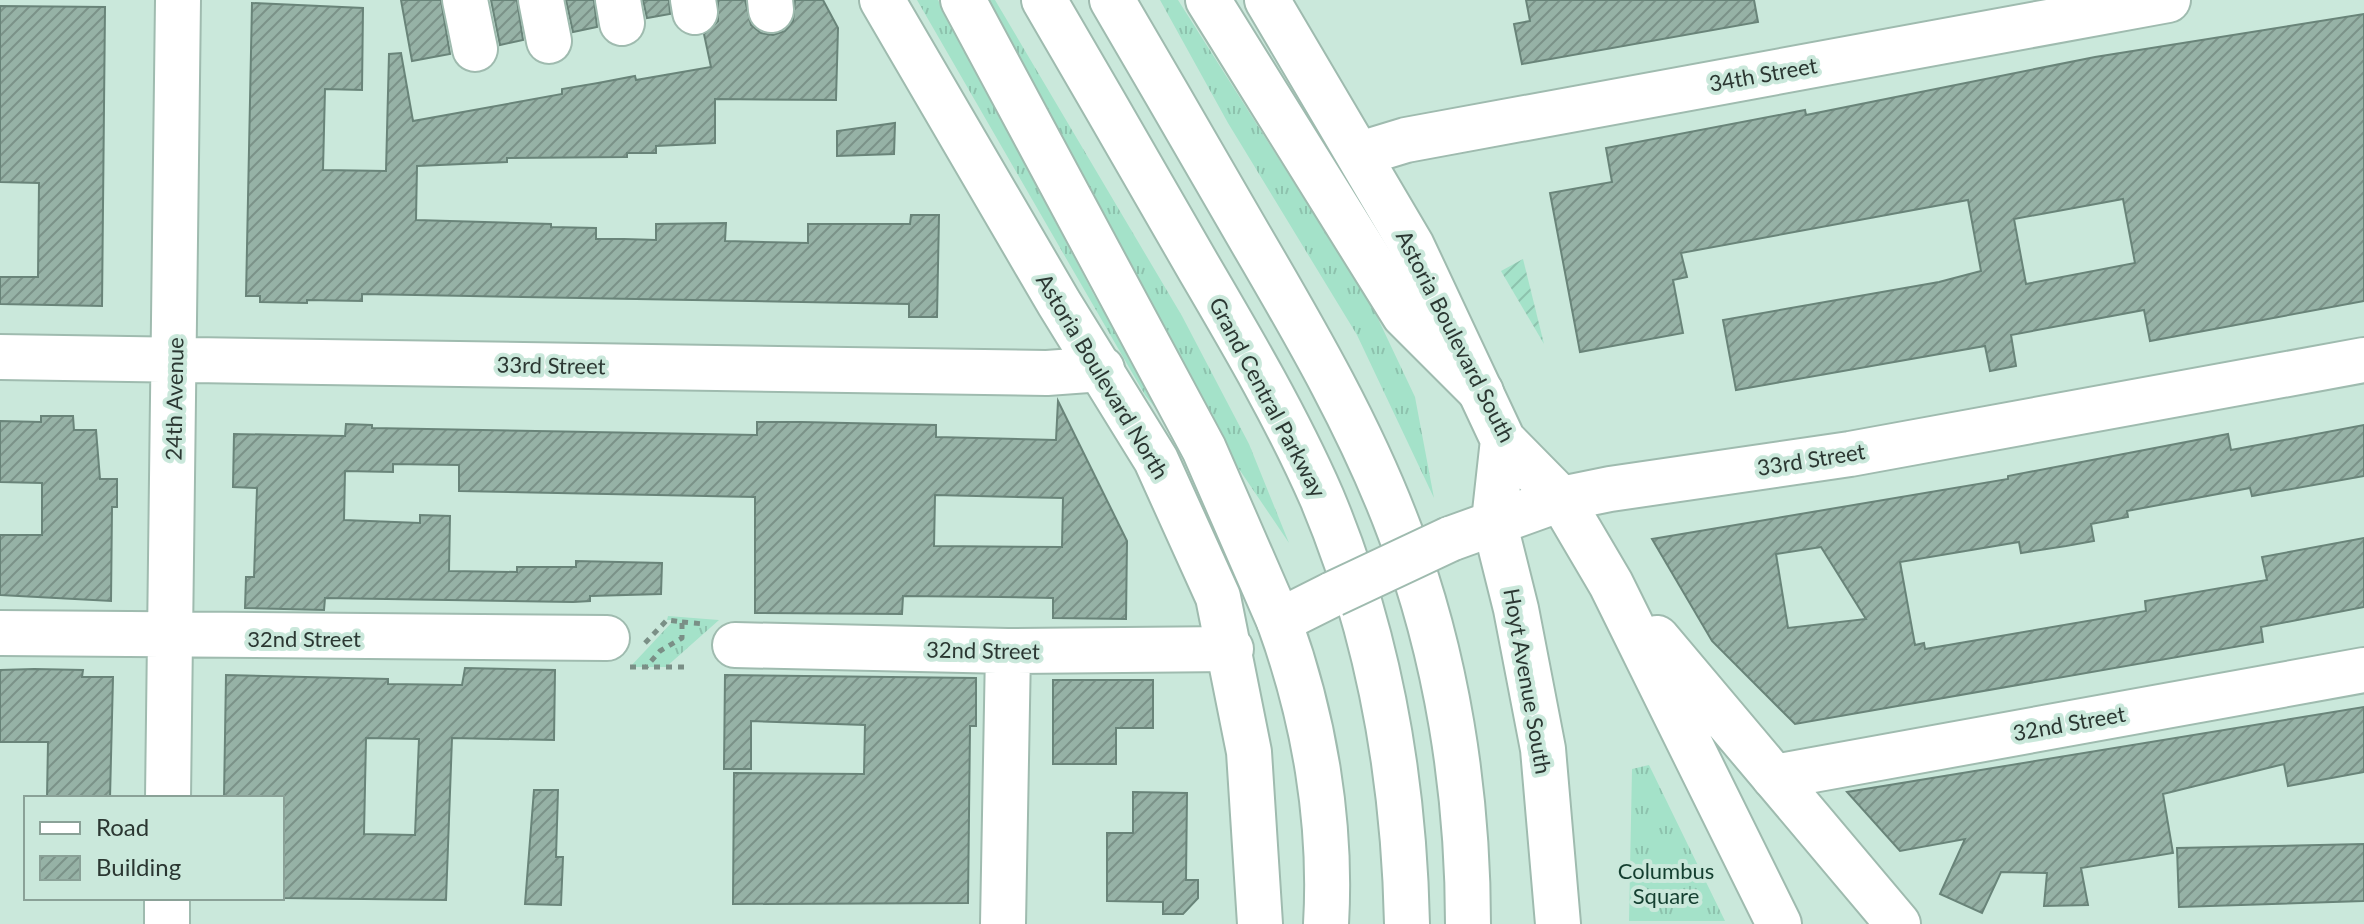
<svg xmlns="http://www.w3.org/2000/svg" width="2364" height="924" font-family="Lato,sans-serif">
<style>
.grass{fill:url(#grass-tufts)}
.garden{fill:url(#garden-furrows)}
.building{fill:url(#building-hatch);stroke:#698479;stroke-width:2;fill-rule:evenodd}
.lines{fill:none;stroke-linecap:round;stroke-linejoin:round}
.minor-casing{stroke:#9fbbaf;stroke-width:48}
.major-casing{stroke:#9fbbaf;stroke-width:48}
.highway-casing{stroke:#9fbbaf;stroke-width:48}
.path{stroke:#7a8f86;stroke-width:5;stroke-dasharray:6 6;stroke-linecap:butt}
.minor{stroke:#fff;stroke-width:44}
.major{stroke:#fff;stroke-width:44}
.highway{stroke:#fff;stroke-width:44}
.major-bridge-casing{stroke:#9fbbaf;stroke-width:48;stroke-linecap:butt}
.major-bridge{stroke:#fff;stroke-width:44}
.labels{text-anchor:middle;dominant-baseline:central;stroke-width:8;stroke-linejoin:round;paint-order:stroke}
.street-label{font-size:22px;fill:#2b3732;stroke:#cae8db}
.park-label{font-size:22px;fill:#143f30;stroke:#cae8db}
</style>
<defs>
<pattern id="grass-tufts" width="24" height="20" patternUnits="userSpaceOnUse" patternTransform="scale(2)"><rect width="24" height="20" fill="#a4e2c9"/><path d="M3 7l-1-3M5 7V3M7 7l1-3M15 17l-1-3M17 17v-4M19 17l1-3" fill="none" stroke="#8dc2ad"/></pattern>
<pattern id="garden-furrows" width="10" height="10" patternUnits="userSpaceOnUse" patternTransform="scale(2)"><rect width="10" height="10" fill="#a4e2c9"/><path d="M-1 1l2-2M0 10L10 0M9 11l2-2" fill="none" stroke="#8dc2ad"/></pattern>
<pattern id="building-hatch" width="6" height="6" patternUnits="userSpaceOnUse" patternTransform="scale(2)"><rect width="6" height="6" fill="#96b2a6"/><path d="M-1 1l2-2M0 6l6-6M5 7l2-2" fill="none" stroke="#7b9288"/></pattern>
</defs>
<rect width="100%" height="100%" fill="#cae8db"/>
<path class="grass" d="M 917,0 L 938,0 L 1094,295 L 1171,428 L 1145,395 Z
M 982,0 L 995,0 L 1182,316 L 1249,444 L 1289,543 L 1210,426 Z
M 1160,0 L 1178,0 L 1372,306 L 1415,397 L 1434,498 L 1357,335 L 1228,123 Z
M 668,616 L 719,620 L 666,667 L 630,667 L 674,620 L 667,620 Z
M 1649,765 L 1725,921 L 1629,921 L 1632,769 Z"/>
<path class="garden" d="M 1523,259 L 1544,344 L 1501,271 Z"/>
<path class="building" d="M 401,0 L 441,0 L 450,54 L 412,61 Z
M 491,0 L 517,0 L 523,40 L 500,45 Z
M 566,0 L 594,0 L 597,27 L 573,32 Z
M 643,0 L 669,0 L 670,14 L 647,18 Z
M 718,0 L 745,0 L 751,25 L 761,33 L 773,35 L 785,31 L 793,21 L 795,0 L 823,0 L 838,28 L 836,100 L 715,99 L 715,143 L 656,146 L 656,153 L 627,153 L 627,157 L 507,158 L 507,162 L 417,166 L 416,220 L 551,224 L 551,227 L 596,228 L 596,239 L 624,239 L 656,240 L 656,224 L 726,223 L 725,241 L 808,243 L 808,224 L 910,224 L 911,215 L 939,215 L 937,317 L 909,317 L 909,304 L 362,294 L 362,301 L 307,300 L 307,303 L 260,302 L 260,296 L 246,296 L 252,3 L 363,8 L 362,90 L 325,89 L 323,170 L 386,171 L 389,54 L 401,53 L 413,121 L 562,94 L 562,89 L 598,83 L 635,76 L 636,80 L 711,67 L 704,34 L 718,21 Z
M 1526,0 L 1754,0 L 1758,22 L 1522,64 L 1514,24 L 1530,21 Z
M 0,6 L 105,7 L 102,306 L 0,304 L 0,277 L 38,277 L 39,183 L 0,182 Z
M 2364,14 L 2364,301 L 2150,341 L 2144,310 L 2011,335 L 2016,366 L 1990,371 L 1985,346 L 1736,390 L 1723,320 L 1939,282 L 1981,271 L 1968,200 L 1681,253 L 1687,277 L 1673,280 L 1683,333 L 1580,352 L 1550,193 L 1612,182 L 1606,148 L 1805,110 L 1806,115 L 2095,57 ZM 2123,199 L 2135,263 L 2026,284 L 2014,219 Z
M 895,123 L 894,154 L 837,156 L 837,131 Z
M 1058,401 L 1127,541 L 1126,619 L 1053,618 L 1053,598 L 1000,597 L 903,596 L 902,614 L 755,613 L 755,497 L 459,491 L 459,465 L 393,464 L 393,472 L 345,471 L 344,520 L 420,523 L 420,515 L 450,516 L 449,571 L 517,572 L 517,567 L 576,567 L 576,561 L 662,563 L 661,594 L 590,596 L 590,601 L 573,602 L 325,598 L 324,610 L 245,608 L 246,577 L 254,577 L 257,488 L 233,487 L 234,434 L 345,436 L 346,424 L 372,425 L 372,428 L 757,435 L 757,422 L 802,422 L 936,425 L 936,437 L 1056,440 ZM 935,495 L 1063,498 L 1062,547 L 934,546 Z
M 41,416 L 73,416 L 74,430 L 96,430 L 100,479 L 117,479 L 117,507 L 112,507 L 111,601 L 0,595 L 0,535 L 42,535 L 42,483 L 0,482 L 0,421 L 41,422 Z
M 2364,425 L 2364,476 L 2252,496 L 2250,488 L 2127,511 L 2128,517 L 2091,524 L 2094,541 L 2066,546 L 2021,553 L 2019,542 L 1900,562 L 1915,645 L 1924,643 L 1925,649 L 2146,611 L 2145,601 L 2267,580 L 2262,557 L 2364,538 L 2364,607 L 2261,627 L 2263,642 L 1795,724 L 1712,641 L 1652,539 L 2008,479 L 2008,476 L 2228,434 L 2231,450 ZM 1821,547 L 1866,619 L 1788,628 L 1776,554 Z
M 465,668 L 555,670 L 554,740 L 452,738 L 446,900 L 282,898 L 282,798 L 224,798 L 226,675 L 388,679 L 388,684 L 462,685 ZM 366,738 L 419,739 L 415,835 L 364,834 Z
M 34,669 L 83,670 L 82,677 L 113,677 L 110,798 L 47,798 L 48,742 L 0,742 L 0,670 Z
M 725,675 L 976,678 L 976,726 L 970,726 L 968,903 L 733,904 L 734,773 L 864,774 L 865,725 L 751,721 L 751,769 L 724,769 Z
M 1053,680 L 1153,680 L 1153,728 L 1116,728 L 1116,764 L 1053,764 Z
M 2364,707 L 2364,772 L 2288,786 L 2284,764 L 2163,794 L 2173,853 L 2081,868 L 2088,905 L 2044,906 L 2047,873 L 2001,872 L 1982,913 L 1940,894 L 1965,839 L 1900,851 L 1847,792 Z
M 534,790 L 558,790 L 556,857 L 563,857 L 561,905 L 525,904 Z
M 1133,792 L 1187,793 L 1186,880 L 1198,880 L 1198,898 L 1183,914 L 1163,914 L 1163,902 L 1107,901 L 1107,833 L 1133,833 Z
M 2364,844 L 2364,901 L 2179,907 L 2177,848 Z"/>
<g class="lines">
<g class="minor-casing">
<path id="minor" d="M 465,0 L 475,49
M 541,0 L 549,41
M 618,0 L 622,23
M 693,0 L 695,12
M 770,0 L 771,10
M 1360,154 L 1406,140 L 2168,0
M 0,357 L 1047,373 L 1102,369
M 0,633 L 607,638
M 735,645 L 1008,651 L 1231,649
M 1774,777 L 2364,670
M 168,798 L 178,0
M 167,924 L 167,898
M 1003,924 L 1008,651"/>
</g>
<g class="major-casing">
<path id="major" d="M 882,0 L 1059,303 L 1156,460 L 1218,597 L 1249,752 L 1260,924
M 1267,0 L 1412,246 L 1503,440 L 1561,499 L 1611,584 L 1779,924
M 1503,440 L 1494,521 L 1516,609 L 1543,749 L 1558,924
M 1450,539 L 1561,499 L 1610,489 L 1850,454 L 2364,360
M 1657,638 L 1898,924
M 1326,924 C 1332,822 1314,717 1279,621 L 1333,594"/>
</g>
<g class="highway-casing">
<path id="highway" d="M 963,0 L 1204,449 L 1279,621
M 1044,0 C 1096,89 1148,179 1199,268 C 1243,343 1287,418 1322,498 C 1379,634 1404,778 1407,924
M 1112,0 C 1159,80 1206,161 1252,241 C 1307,335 1362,430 1400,532 C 1447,656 1468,792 1468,924
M 1208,0 L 1404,315 L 1481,392"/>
</g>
<path class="path" d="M 682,622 L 704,624
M 645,643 L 667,620 L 682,622 L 682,638 L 660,651 L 646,667
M 630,667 L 687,667"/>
<use href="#minor" class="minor"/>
<use href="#major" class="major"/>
<use href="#highway" class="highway"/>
<g class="major-bridge-casing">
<path id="major-bridge" d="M 1333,594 L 1450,539"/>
</g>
<use href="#major-bridge" class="major-bridge"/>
</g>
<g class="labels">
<g class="street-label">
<text transform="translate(1763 74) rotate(-10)">34th Street</text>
<text transform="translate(1456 336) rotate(63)">Astoria Boulevard South</text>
<text transform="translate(551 365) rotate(1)">33rd Street</text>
<text transform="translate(1103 376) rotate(59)">Astoria Boulevard North</text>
<text transform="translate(1268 397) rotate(62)">Grand Central Parkway</text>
<text transform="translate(174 399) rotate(-89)">24th Avenue</text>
<text transform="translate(1811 459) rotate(-9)">33rd Street</text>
<text x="304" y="638">32nd Street</text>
<text transform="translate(983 650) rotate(1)">32nd Street</text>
<text transform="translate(1528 681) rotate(80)">Hoyt Avenue South</text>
<text transform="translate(2069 723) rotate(-10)">32nd Street</text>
</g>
<g class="park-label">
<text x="1666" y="870">Columbus<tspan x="1666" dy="25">Square</tspan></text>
</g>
</g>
<rect x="24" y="796" width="260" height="104" fill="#cae8db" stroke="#8aa197" stroke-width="2"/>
<rect x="40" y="822" width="40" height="12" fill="#ffffff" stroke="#8aa197" stroke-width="2"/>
<text x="96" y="836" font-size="24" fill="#2b3732">Road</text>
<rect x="40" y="856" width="40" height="24" fill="url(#building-hatch)" stroke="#8aa197" stroke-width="2"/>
<text x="96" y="876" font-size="24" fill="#2b3732">Building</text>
</svg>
